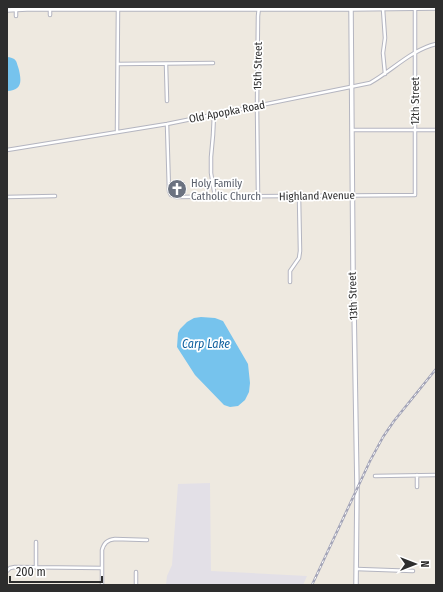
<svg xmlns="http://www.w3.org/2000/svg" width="443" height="592" font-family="'Fira Sans Condensed',sans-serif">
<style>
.industrial{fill:#e3e0e7}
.water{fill:#76c3ed}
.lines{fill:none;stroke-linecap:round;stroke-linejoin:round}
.street-casing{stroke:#b4b5c0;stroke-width:4.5}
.secondary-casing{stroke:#b4b5c0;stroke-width:5.5}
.street{stroke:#fff;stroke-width:2.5}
.secondary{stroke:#fff;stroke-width:3.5}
.rail-casing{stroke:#a3a4b7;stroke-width:2.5}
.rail{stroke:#fff;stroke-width:1;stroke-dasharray:3;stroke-linecap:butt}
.labels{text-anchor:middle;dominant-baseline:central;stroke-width:3.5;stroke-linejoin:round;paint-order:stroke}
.street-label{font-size:11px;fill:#2d2d2d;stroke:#fff}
.worship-label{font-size:11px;fill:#5b616d;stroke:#fff;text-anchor:start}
.water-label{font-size:12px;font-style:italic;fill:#10619f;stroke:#fff}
</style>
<rect width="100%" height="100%" fill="#eee9e0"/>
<path class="industrial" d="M 210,483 L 211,571 L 307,576 L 303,585 L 166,585 L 167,576 L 172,565 L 178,484 Z"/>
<path class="water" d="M 7,57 C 10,57 14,58 16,61 C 17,63 18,67 19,70 C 22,83 21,90 7,91 Z
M 201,317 L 215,318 L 223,321 L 248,364 L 250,383 L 249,392 L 245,400 L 238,406 L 230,407 L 224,405 L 195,375 L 177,347 L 178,333 L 180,329 L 187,322 L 194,318 Z"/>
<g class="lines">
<g class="street-casing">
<path id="street" d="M 383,9 L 385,38 L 383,53 L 385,74
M 50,15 L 50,9
M 16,16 L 16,10
M 118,64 L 213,63
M 166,64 L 167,101
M 214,114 L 213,135 L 211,157 L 211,173 L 215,197
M 167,124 L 169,191 L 171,195 L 176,197 L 415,195 L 415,8
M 352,130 L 436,130
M 117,132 L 118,7
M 7,150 L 167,124 L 370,83 C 393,70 411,50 436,44
M 7,197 L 55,196
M 257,197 L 258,193 L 257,106 L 258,16 L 259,7
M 290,282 L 290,271 L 299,258 L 300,251 L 299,197
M 417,475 L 417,487
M 375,476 L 436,475
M 36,567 L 36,542
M 357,569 L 413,571
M 7,571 L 10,568 L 15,567 L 102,568
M 102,585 L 102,550 C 104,543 107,540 115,539 L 147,540
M 136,585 L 136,572"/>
</g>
<g class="secondary-casing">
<path id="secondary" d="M 351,7 L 353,270 L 354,307 L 357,488 L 356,585
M 7,10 L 27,9 L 351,9 L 436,8"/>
</g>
<use href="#street" class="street"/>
<use href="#secondary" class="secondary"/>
<g class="rail-casing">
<path id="rail" d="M 312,585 L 370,461 L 383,437 L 394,421 L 436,369"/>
</g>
<use href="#rail" class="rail"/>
</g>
<defs>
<g id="church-disc" transform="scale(1)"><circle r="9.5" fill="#6b7280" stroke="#fff"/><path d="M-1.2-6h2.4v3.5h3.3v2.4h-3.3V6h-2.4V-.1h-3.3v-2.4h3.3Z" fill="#fff"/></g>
</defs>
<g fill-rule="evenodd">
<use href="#church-disc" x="177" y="189"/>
</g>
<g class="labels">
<g class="street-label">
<text transform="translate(258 66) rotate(-89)">15th Street</text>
<text transform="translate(415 101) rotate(-90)">12th Street</text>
<text transform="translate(227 112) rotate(-11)">Old Apopka Road</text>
<text transform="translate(317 196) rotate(-1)">Highland Avenue</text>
<text transform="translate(353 296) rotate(-92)">13th Street</text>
</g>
<g class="worship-label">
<text x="191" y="183">Holy Family<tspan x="191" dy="13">Catholic Church</tspan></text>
</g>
<g class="water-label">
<text x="206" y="344">Carp Lake</text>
</g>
</g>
<rect width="443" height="592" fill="none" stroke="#2d2d2d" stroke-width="16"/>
<g transform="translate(415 564) rotate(90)" stroke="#ffffff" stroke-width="3" paint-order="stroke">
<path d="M0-3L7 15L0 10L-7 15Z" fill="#2d2d2d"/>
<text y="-6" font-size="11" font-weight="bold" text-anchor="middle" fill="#2d2d2d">N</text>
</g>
<path d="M10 576v6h92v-6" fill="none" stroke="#2d2d2d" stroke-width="2"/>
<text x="16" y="576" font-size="12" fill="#2d2d2d" stroke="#ffffff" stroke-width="3" paint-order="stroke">200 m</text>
</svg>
